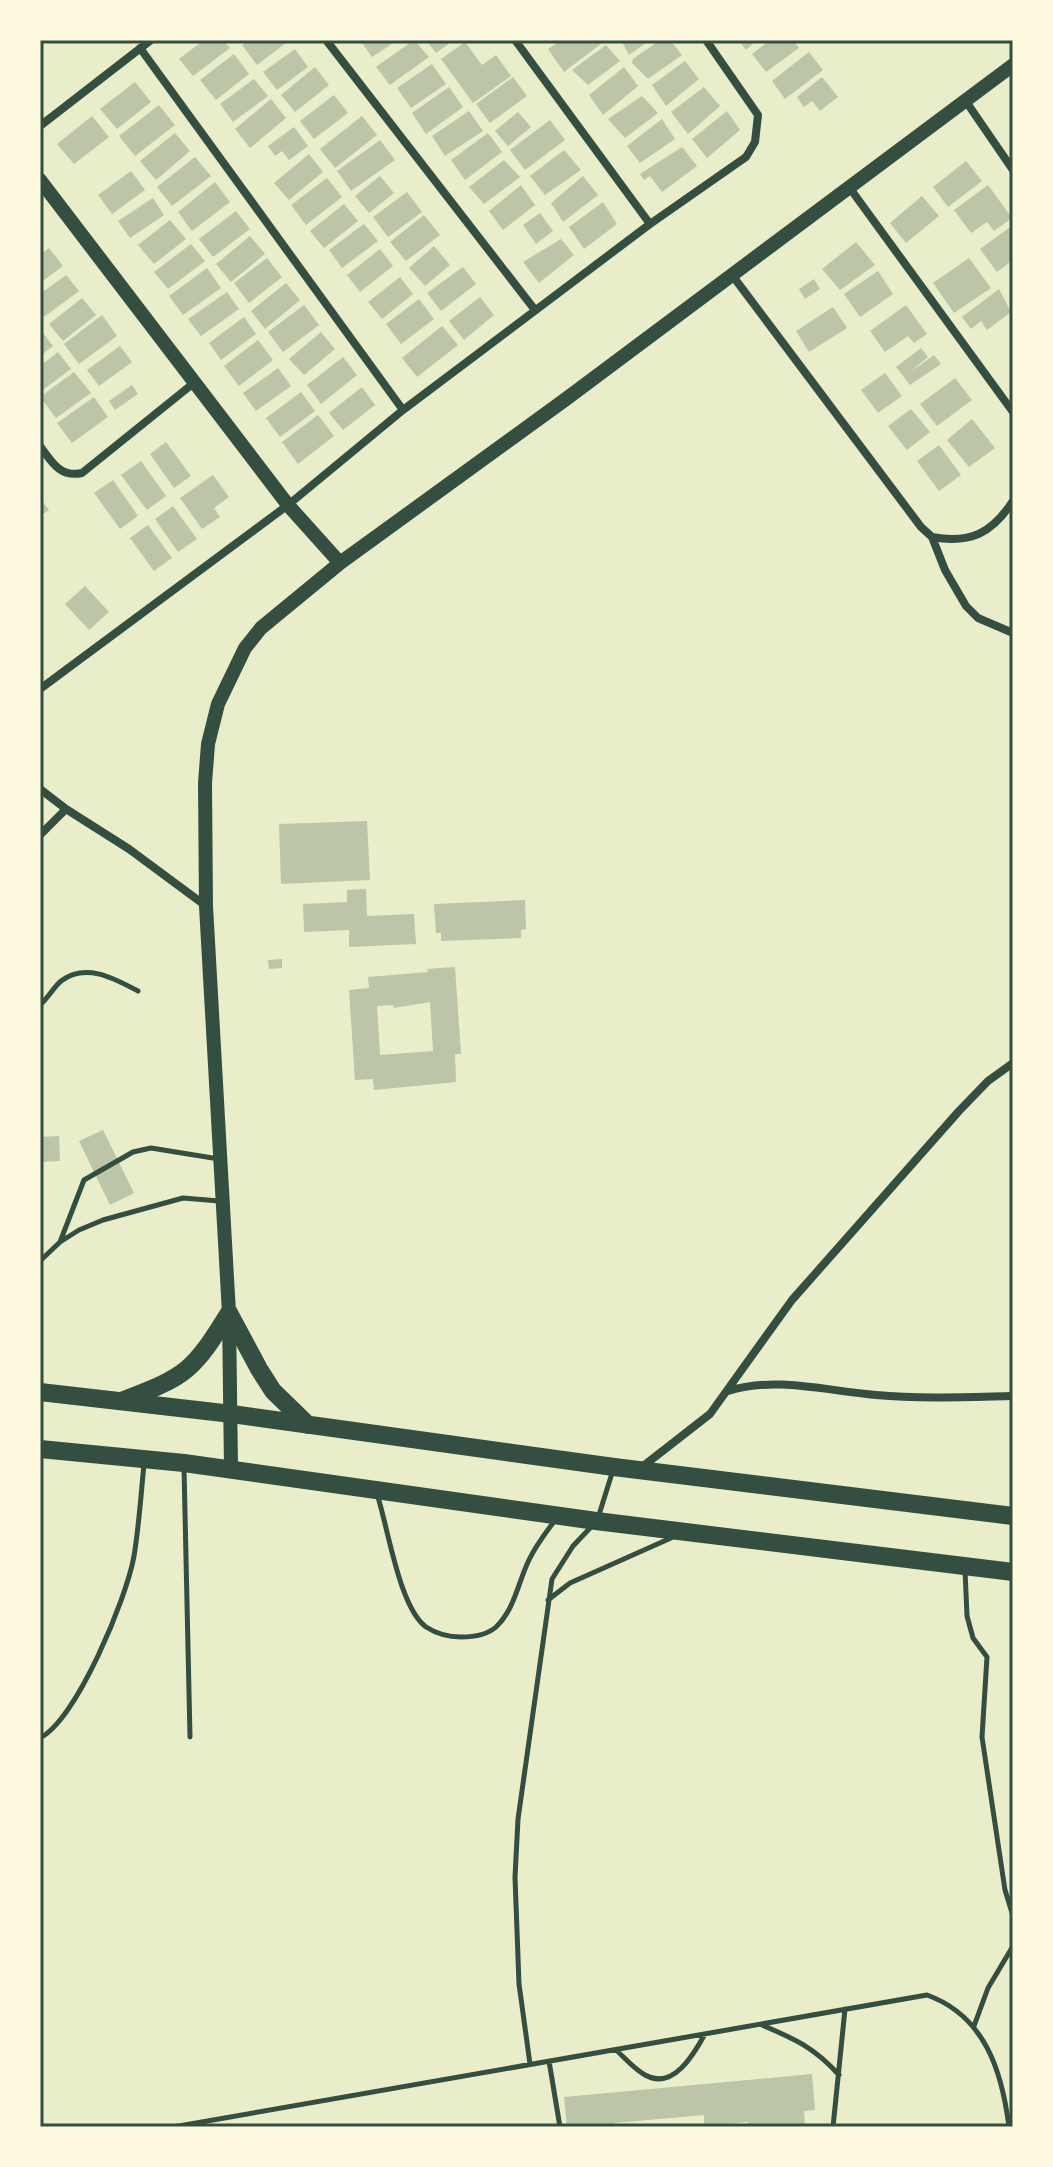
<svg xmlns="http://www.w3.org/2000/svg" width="1053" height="2167" font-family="Inter,sans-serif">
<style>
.building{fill:#bcc5a7;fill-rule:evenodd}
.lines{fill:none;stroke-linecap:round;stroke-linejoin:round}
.service{stroke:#344e41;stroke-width:5}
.minor{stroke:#344e41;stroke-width:8}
.tertiary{stroke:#344e41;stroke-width:14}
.trunk{stroke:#344e41;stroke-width:18}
.neatline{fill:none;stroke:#344e41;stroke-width:3}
</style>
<rect width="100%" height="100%" fill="#e9edc9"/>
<path class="building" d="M 204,40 L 223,40 L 230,48 L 193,76 L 179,59 Z
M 248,40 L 290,40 L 257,65 L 242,45 Z
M 360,40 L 398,40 L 372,57 Z
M 414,40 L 429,57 L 390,85 L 376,67 Z
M 426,40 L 454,40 L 436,53 Z
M 561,40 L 606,40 L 564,72 L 548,49 Z
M 621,40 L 650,40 L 629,55 Z
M 660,40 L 670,40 L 682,55 L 648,79 L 632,63 L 633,59 Z
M 738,40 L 757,40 L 746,50 Z
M 770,40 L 793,40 L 799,48 L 766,72 L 752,54 Z
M 465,42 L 482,65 L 496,55 L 511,76 L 473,103 L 441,59 Z
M 606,45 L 620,61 L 588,85 L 572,70 Z
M 295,49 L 308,67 L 277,90 L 263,72 Z
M 809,52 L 823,70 L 785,99 L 772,81 Z
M 234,54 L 249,74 L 216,100 L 200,80 Z
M 685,61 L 699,79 L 666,106 L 652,85 Z
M 432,64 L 446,84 L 411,108 L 397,88 Z
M 315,67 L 329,85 L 295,112 L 281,95 Z
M 624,67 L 638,86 L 603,115 L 589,95 Z
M 513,77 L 527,96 L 490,123 L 476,104 Z
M 822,77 L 838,97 L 820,111 L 812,101 L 804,107 L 797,97 Z
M 254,79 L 268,96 L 233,122 L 220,104 Z
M 135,82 L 151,102 L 117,129 L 100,109 Z
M 449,87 L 463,107 L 426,134 L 412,113 Z
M 704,87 L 720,106 L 688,134 L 671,112 Z
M 334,95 L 348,113 L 314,139 L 300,121 Z
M 642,96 L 658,113 L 625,138 L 608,119 Z
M 271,99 L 286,118 L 250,148 L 235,129 Z
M 159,105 L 175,125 L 135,156 L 119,136 Z
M 469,111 L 483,131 L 445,156 L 432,136 Z
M 727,111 L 740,130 L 707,158 L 692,139 Z
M 518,112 L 531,127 L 508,146 L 495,131 Z
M 92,116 L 109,137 L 74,164 L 57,144 Z
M 362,116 L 377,135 L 335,168 L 320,149 Z
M 662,119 L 675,139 L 640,163 L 627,146 Z
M 550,120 L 565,140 L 525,170 L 510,150 Z
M 294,127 L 308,146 L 289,160 L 282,151 L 275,156 L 268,146 Z
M 175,133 L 190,151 L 156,180 L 140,161 Z
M 488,133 L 502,152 L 465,180 L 451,160 Z
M 380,140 L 395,160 L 351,191 L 337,171 Z
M 682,147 L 697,166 L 662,192 L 650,176 L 644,180 L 640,174 Z
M 564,150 L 581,170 L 545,195 L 530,176 Z
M 309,154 L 323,172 L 289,200 L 274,183 Z
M 195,157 L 211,176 L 172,206 L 157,187 Z
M 504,160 L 520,177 L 484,204 L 469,187 Z
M 966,161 L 982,181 L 948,207 L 933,187 Z
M 131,171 L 145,190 L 112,214 L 98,195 Z
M 380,176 L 394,193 L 369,213 L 355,196 Z
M 583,176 L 598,195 L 563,222 L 551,203 Z
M 327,178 L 342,197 L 306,225 L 291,205 Z
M 215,182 L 230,202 L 192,231 L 178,212 Z
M 521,185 L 535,205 L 503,230 L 489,211 Z
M 988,185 L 1012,218 L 994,231 L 987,222 L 971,233 L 954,210 Z
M 407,192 L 422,212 L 388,237 L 373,217 Z
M 922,196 L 939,216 L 906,243 L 890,223 Z
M 153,198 L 164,215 L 130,238 L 118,221 Z
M 603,202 L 617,224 L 584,249 L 569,227 Z
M 344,204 L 358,221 L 324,248 L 310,231 Z
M 236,211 L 250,229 L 213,257 L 199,239 Z
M 540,213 L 553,231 L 536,244 L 523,225 Z
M 424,215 L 440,235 L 406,261 L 390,242 Z
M 170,220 L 186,239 L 154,264 L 138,245 Z
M 364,224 L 378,241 L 342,268 L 329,250 Z
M 1013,225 L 1013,260 L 997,272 L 980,249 Z
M 250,236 L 265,254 L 231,282 L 216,264 Z
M 561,239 L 574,255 L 539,283 L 523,262 Z
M 856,242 L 875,265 L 840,290 L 822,269 Z
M 191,244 L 205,261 L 168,289 L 154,272 Z
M 434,246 L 450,265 L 425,286 L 409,268 Z
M 49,248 L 63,266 L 40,283 L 40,255 Z
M 380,249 L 393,266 L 360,292 L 347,275 Z
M 267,258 L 282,277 L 249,303 L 234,283 Z
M 969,258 L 991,288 L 954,313 L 933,283 Z
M 463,267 L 476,284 L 441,311 L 427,293 Z
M 207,268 L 221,288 L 183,315 L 169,296 Z
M 878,271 L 893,294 L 860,317 L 844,294 Z
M 66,275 L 79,291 L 44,317 L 40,312 L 40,294 Z
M 400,277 L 413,294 L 382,319 L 368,302 Z
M 814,279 L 820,289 L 805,299 L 799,289 Z
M 286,283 L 300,300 L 265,329 L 251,311 Z
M 999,289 L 1011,312 L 987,330 L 981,321 L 971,329 L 962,317 Z
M 227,292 L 239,309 L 201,336 L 188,319 Z
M 480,297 L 494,315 L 464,340 L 449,321 Z
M 82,298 L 96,315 L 63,341 L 49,324 Z
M 419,299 L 434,319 L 401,344 L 386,324 Z
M 304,305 L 319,325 L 283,352 L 268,332 Z
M 906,305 L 927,334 L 914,343 L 908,336 L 885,352 L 870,331 Z
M 833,307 L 847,328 L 809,352 L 796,331 Z
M 102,315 L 117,336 L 79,364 L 64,344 Z
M 244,317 L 256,334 L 221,360 L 209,343 Z
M 442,326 L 458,345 L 417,377 L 402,358 Z
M 40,329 L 53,346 L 40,356 Z
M 321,332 L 335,349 L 304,375 L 289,359 Z
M 258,340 L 273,360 L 239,386 L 224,366 Z
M 120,346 L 132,362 L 99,386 L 87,370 Z
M 921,348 L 928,357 L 909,373 L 934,355 L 941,364 L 910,385 L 896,367 Z
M 58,352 L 71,369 L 40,392 L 40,366 Z
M 343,357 L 357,375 L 321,404 L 307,385 Z
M 278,368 L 291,386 L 256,411 L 243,393 Z
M 74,372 L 91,393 L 56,418 L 40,397 Z
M 885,373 L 902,396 L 878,413 L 861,390 Z
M 955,378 L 972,400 L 937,426 L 920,404 Z
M 132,385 L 138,394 L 115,410 L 109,401 Z
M 362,387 L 375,405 L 343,430 L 329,413 Z
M 301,392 L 315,411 L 280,437 L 266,418 Z
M 94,397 L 108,417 L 72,443 L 57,423 Z
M 911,409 L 930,432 L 907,450 L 888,426 Z
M 318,415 L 334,436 L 298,464 L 282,442 Z
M 972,419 L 995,448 L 969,467 L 947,440 Z
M 166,442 L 191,476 L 174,488 L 150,454 Z
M 939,445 L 961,475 L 939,491 L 917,461 Z
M 141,461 L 166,496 L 147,510 L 121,475 Z
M 213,475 L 229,497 L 214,508 L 220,517 L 202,529 L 180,498 Z
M 113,480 L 138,516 L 120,529 L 94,493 Z
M 40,498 L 49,510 L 40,516 Z
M 173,506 L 197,539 L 178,552 L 155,519 Z
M 148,525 L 172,558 L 154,571 L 130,538 Z
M 85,586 L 109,612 L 89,630 L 65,604 Z
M 367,821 L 370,880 L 281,884 L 279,824 Z
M 366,889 L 367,916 L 414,914 L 416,944 L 349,947 L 349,930 L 304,932 L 303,904 L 347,902 L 347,890 Z
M 525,900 L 526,929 L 521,930 L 521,938 L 441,941 L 441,933 L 436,933 L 434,904 Z
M 282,959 L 282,968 L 269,969 L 268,960 Z
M 455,967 L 461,1054 L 455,1054 L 456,1082 L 374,1090 L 373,1079 L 355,1080 L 349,990 L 369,988 L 368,977 L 428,972 L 427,969 ZM 430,1002 L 433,1051 L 380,1055 L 377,1006 L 393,1005 L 394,1008 Z
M 103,1130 L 134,1193 L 110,1205 L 79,1141 Z
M 59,1136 L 60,1161 L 40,1162 L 40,1137 Z
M 812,2074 L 815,2110 L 804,2111 L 805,2127 L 748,2127 L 748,2122 L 704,2126 L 704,2115 L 614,2123 L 615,2127 L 567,2127 L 564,2097 Z"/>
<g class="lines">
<path class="service" d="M 40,1005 C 48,998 53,988 61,981 C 86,962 115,979 138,991
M 60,1242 L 84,1180 L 133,1152 L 151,1148 L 219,1159
M 40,1261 L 60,1242 L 79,1230 L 103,1220 L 183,1198 L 219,1201
M 184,1468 L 190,1737
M 377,1494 C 388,1527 399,1607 426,1627 C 437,1634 449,1637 461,1637 C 473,1637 487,1635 496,1627 C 515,1609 518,1582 529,1560 C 536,1545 546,1532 556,1519
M 598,1518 L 613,1470
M 965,1570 L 967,1616 L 973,1638 L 987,1657 L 982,1737 L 1005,1890 L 1013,1916
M 548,1600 L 570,1583 L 671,1538
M 40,1738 C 77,1719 127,1597 134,1556 C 139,1526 141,1494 144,1464
M 762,2025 C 795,2039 815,2048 839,2075
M 974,2026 L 988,1988 L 1013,1946
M 616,2050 C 625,2058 634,2069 645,2075 C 673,2091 694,2054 705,2034
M 549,2061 L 560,2127
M 530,2064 L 519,1984 L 515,1877 L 518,1819 L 552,1579 L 573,1546 L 592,1526
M 173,2127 L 927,1995 C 985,2016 1002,2071 1009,2127
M 833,2127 L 845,2009"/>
<path class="minor" d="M 326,40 L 535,310
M 515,40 L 650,224
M 140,48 L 403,410
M 965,100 L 1013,170
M 40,126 L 151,40
M 849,187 L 1013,412
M 732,275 L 921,527 L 932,537 L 945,570 L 966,606 L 978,618 L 1013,633
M 40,446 C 51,461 60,478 82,473 L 195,382
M 932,537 C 971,544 992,533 1013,501
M 40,689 L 288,505 L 403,410 L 650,224 L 746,157 L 755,142 L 758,115 L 706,40
M 40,789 L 66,809 L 129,849 L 206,906
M 40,835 L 66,809
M 728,1391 C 776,1376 826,1391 876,1395 C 922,1399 967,1397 1013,1396
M 642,1467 L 710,1414 L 792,1300 L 959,1111 L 988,1081 L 1013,1063"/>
<path class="tertiary" d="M 40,180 L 288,505 L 340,563
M 231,1469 L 229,1313 L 206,906 L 205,783 L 208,744 L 218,704 L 245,648 L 261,628 L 340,563 L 566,399 L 1013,65"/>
<path class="trunk" d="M 229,1313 L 259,1369 L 273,1391 L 308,1425
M 40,1392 L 232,1414 L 614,1467 L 1013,1516
M 124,1400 C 187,1376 193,1371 229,1313
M 40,1449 L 184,1463 L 596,1521 L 1013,1572"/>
</g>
<rect width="1053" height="2167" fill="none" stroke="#fefae0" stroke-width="84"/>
<rect x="42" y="42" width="969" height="2083" class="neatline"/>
</svg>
